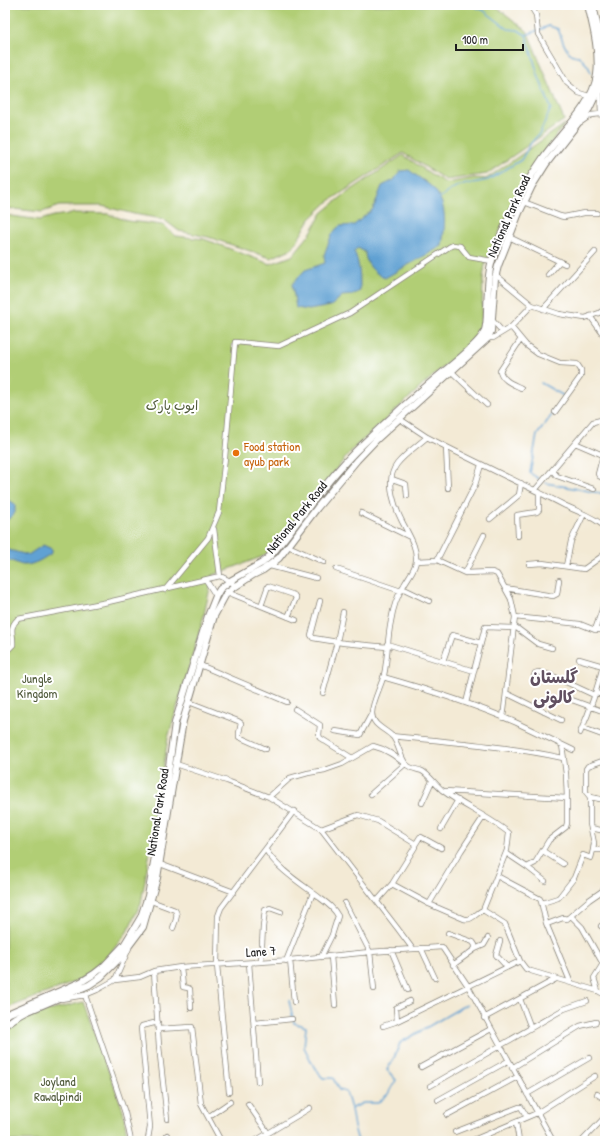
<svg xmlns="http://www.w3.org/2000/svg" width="610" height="1146" font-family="'Patrick Hand','Playpen Sans Arabic',sans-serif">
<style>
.green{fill:#b1ce75;stroke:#667548}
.water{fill:#60a1d3;stroke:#3e5e78}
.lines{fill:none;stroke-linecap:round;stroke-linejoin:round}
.stream{stroke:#60a1d3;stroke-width:1.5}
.street-casing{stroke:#888378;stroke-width:6}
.secondary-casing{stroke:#888378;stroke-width:8}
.street{stroke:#fff;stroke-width:4.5}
.secondary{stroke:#fff;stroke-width:6}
.food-dot{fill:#e8710a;stroke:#fff;stroke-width:1.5}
.labels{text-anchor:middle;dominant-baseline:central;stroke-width:4;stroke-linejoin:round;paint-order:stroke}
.street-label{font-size:13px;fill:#1c1c1c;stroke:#fff}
.park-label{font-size:13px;fill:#505a3b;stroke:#fff}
.food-label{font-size:13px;fill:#c56008;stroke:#fff;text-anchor:start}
.district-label{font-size:17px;font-weight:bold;fill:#615061;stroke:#fff}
</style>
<rect width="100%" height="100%" fill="#fff"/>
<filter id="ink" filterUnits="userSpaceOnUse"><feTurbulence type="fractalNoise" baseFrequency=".025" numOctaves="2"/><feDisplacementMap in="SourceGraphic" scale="8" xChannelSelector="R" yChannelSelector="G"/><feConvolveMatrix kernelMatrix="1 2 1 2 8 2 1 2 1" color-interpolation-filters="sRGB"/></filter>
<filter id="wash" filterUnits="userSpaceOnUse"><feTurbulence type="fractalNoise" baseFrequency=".012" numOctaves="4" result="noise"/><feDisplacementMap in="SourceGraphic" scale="16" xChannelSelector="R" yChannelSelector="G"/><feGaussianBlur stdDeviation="0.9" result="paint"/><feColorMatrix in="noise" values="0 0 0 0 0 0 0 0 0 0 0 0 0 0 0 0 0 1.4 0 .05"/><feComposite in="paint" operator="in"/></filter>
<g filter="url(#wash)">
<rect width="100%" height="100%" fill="#f3ead5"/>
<path class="green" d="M 5,5 L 494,5 L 527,31 L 564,120 L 487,174 L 446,180 L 403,153 L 329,201 L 310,219 L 293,248 L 271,258 L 208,237 L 179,231 L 163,219 L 134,214 L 102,206 L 59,206 L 42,212 L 13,209 L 5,207 Z
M 565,124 L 541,155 L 519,189 L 485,264 L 483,279 L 482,311 L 481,326 L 478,335 L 352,450 L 264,556 L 213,575 L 202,623 L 168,738 L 151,846 L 141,903 L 127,932 L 102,964 L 80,980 L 5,1009 L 5,215 L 40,220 L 54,216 L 75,213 L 108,214 L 128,221 L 163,225 L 176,236 L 204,239 L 270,264 L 292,256 L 310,234 L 322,213 L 344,195 L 403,155 L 434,176 L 446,183 L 474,178 L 486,179 Z
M 83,1002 L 123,1110 L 128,1141 L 5,1141 L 5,1030 L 21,1018 Z"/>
<path class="water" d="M 409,170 C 416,176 427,182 434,189 C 448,206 445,226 442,246 L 385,278 C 374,273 365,264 365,252 L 358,248 L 354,251 C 360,264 360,277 360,291 L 353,295 L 342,296 L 331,306 L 309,310 L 296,308 L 292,284 L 305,270 L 325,263 L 324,255 L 331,236 L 336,229 L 340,226 L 354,225 L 373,209 L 382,186 L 394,180 L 400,171 Z
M 9,500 L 15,504 L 15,513 L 5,522 L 5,507 Z
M 43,545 L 52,549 L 52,553 C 44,558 35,565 24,565 C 17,565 13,559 5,561 L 5,549 L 28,555 Z"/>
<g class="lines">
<path class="stream" d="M 471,5 L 483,10 L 508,29 L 518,30 L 526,35 L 549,26 L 558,29 C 563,40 565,56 579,56 L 588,66 L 591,73
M 439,198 L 457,186 L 488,180 L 521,160 L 531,143 L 540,133 L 551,108 L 539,78 L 526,35
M 541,383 L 564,396
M 539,479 L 530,473 L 537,435 L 554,412
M 546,483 L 605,494
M 289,1000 L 294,1023 L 306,1027 L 304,1047 L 315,1069 L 323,1078 L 333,1078 L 339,1090 L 346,1092 L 351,1109
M 358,1141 L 354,1127 L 351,1109 L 363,1103 L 378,1103 L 388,1094 L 396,1080 L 387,1070 L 394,1058 L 400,1043 L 467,1004"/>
</g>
</g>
<g filter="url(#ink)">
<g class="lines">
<g class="street-casing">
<path id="street" d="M 530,5 L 536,15 L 538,34 L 567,83 L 579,93 L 589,96
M 600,89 L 601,114 L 605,118
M 581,122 L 591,115 L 601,114
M 524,202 L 560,216 L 564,217 L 584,213 L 597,213
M 509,237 L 565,264
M 496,275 L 532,305 L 559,314 L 585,318 L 599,313 L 605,309
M 548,275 L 560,261
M 543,309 L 595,252
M 590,316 L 605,337
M 492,320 L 503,332 L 511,327 L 532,305
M 511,327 L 526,345 L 538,354 L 560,363 L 577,364 L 581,370 L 581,376 L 555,412
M 488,338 L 493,338 L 503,332
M 521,339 L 500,371 C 503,381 513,384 521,388
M 452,372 L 487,405
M 400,419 L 427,437 C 417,446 405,454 397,464 C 384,481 395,509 405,527 C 410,537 417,548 416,560 C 416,569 408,577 404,585 C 397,596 393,608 391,621 C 387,640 388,657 384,675 C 381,686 372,703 372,713 C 372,726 386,729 393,737 C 399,745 400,757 406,764 C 410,769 417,769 422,771 C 428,774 436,785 442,790 C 463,806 488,816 509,833 L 507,850 L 483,910
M 427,437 C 471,460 517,481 562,504 C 577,512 592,515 605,527
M 575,443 L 603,455 L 598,474 L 599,476 L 605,479
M 446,447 L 448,488
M 552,470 L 557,476 L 594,489
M 392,479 L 406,484 L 407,496
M 535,490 L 593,422 L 601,420 L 605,421
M 361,513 L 410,537
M 490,519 L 519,495 L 521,483
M 214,529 L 220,576
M 518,536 L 517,515 L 537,512 L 539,510 L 539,492
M 288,546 L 324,562
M 437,560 L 465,573 L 492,572 L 497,574 L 511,599 L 515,617 L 580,624 L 595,630 L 605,630
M 416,561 L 437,560 L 475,485 L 481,465
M 529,564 L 542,563 L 584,569 L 605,554
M 270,566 L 316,578
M 566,566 L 571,541 L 584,514
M 336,569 L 401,591
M 465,573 L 484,535
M 206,580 L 216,596
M 402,588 L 429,601
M 505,588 L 553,596 L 557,594 L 559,580
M 165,590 L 208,538 L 219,512 L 225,457 L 235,342 L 279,346 L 350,313 L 449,247 L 453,245 L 460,246 L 469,257 L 492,261
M 227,592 L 296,620
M 320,601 L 311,635 L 313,638 L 344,643 L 387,647
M 261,606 L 268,586 L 294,595 L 296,598 L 288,617
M 514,626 L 538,644 L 552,648
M 595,630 L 605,601
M 387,644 L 474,671
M 5,649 L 9,649 L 13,645 C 14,634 8,628 18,619 L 108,602 L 220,576 L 230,581 L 235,586
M 579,659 L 603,666
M 443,661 L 452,635 L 481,643
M 200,665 L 287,702
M 383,677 C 429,690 474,704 517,723 C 536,732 554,741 573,750
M 533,681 L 535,673 L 538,672 L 553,676 L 594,695
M 323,693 L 337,642 L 343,612
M 506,693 L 561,720
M 595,693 L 605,695
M 561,696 L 605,712
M 189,702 L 238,721 L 241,723 L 239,733 L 239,737 L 266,749
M 466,703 L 485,627 L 514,628
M 295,709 L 320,725 L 319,735 L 320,738 L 352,758
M 503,718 L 515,617
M 583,728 L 605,736
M 335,731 L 360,735 L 372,713
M 580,733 C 591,709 599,683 605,658
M 392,736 C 450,742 507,746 563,758
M 562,745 L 566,774 L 567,798
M 176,764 L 227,781 L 269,797 L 321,829 L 398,929 L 412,948
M 445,791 L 567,798 L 567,823 L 566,827 L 549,840 L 535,863 L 527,867 L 506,853
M 269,797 L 290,778 L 308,773 L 325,770 L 342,764 L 373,746 C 386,749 395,756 405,764 L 371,794
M 590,797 L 605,800
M 422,803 L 432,781
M 591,828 L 605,831
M 321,829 L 358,815 L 378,821 L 414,843 L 415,847 L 392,884 L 377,901
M 441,829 L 458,800
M 415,845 L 420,837 L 421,837 L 441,848
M 266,850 C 278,870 302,884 320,898 C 327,903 334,908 338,916 L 332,935 L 321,957
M 593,850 L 605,850
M 543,851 L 563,864
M 160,864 L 234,892
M 527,867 L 545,881
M 497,876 L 540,899 L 541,901 L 546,923 L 570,981
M 151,901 L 175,910 C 179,915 175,922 173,928
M 345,903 L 370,952 L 374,989
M 542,903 L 558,898 L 560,896 L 574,878 L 583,855 L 591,858 L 593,850 L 594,843 L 590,824 L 590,797 L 586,792 L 586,769 L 588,766 L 605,760
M 429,904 L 461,851 L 484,816
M 571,916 L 582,927 L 603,964
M 547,924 L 563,918 L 567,919 L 589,900 L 605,889
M 601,926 L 605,929
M 448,933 L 473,942 L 475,945 L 475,949
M 500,941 L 496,955 L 507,967
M 421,948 L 435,978
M 391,950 L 408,990
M 331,956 L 335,1005
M 290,960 L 294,1002
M 286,961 L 313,893
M 520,961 L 526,969 L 531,971 L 598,991 L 605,995
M 261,962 L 263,927 L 265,910 L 270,908 L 281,912
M 249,963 L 258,1082
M 453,965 L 475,949 L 484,945 L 488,938
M 181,967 L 183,987 L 188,988 L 190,989 L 191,1008
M 154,971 L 159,1046 L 167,1119
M 115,980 L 129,948
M 598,991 L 594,978 L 604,962
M 85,995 L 125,1113 L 131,1141
M 61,999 L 85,995 L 97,990 L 115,980 L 140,977 L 154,971 L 181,967 L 290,960 L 370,952 L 442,947 L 468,986 L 553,1141
M 520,999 L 531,1028
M 484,1018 L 556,979
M 397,1021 L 396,1008 L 410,1001
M 255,1023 L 292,1019
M 383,1026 L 395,1022 L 520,961 L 505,924 L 483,910 C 476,913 472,921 464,919 L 429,904 L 392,884
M 158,1029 L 192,1027 L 201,1104 L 221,1141
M 421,1067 L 491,1029
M 512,1068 L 580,1026 L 596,1022
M 430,1086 L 564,1009 L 587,1001
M 229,1092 L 217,965 L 218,916 L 221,908 L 294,811
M 527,1094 L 589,1058
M 597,1094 L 605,1099
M 438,1100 L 508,1061
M 248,1104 L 268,1133
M 447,1115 L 517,1077
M 208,1117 L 230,1102
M 516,1122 L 519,1141
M 455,1132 L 519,1107 L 521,1107 L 527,1117
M 167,1135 L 171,1141
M 146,1141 L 148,1139 L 150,1127 L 141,1028 L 142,1026 L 158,1022
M 255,1141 L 310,1108
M 471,1141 L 537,1113 L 595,1076
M 582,1141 L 605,1117"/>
</g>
<g class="secondary-casing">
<path id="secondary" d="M 5,1015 L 81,982 L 94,974 L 103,967 L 124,945 L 135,927 L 141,917 L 148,896 L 162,817 L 175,723 L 208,616 L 216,596 L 220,589 L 230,581 L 262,563 L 271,555 C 301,519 328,477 363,444 C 387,421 412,398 437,377 C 450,366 476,347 484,333 C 487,326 487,317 487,310 C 488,294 487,276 492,260 C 504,225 521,189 543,158 C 560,133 593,106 597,75 C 600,53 593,26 588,5
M 5,1025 L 15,1018 L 26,1012 L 89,985 L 101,977 L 119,959 L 143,927 L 157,878 L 183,721 L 214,616 L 227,592 L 253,575 L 263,570 L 279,558 L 317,508 L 357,460 L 377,439 L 488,338 L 491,331 L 495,278 L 498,266 L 519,213 L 532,186 L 546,164 L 589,109 L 601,84 L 603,64 L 601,42 L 593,5"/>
</g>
<use href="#street" class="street"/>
<use href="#secondary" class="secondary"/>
</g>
</g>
<circle class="food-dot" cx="236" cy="453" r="4"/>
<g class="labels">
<g class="street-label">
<text transform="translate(508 216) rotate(-66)">National Park Road</text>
<text transform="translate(296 517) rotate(-51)">National Park Road</text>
<text transform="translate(157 812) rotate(-81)">National Park Road</text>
<text transform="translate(261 951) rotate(-4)">Lane 7</text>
</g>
<g class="park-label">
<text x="172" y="405">ایوب پارک</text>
<text x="37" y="678">Jungle<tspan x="37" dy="15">Kingdom</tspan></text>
<text x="58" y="1081">Joyland<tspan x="58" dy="15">Rawalpindi</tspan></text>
</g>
<g class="food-label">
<text x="244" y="446">Food station<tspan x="244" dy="15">ayub park</tspan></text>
</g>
<g class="district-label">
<text x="554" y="676">گلستان<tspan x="554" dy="20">کالونی</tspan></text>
</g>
</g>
<rect width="610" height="1146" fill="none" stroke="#fff" stroke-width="20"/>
<path d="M456 44v6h67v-6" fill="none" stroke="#1c1c1c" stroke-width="2"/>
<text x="462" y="44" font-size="12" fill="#1c1c1c" stroke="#ffffff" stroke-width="3" paint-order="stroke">100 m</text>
</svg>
